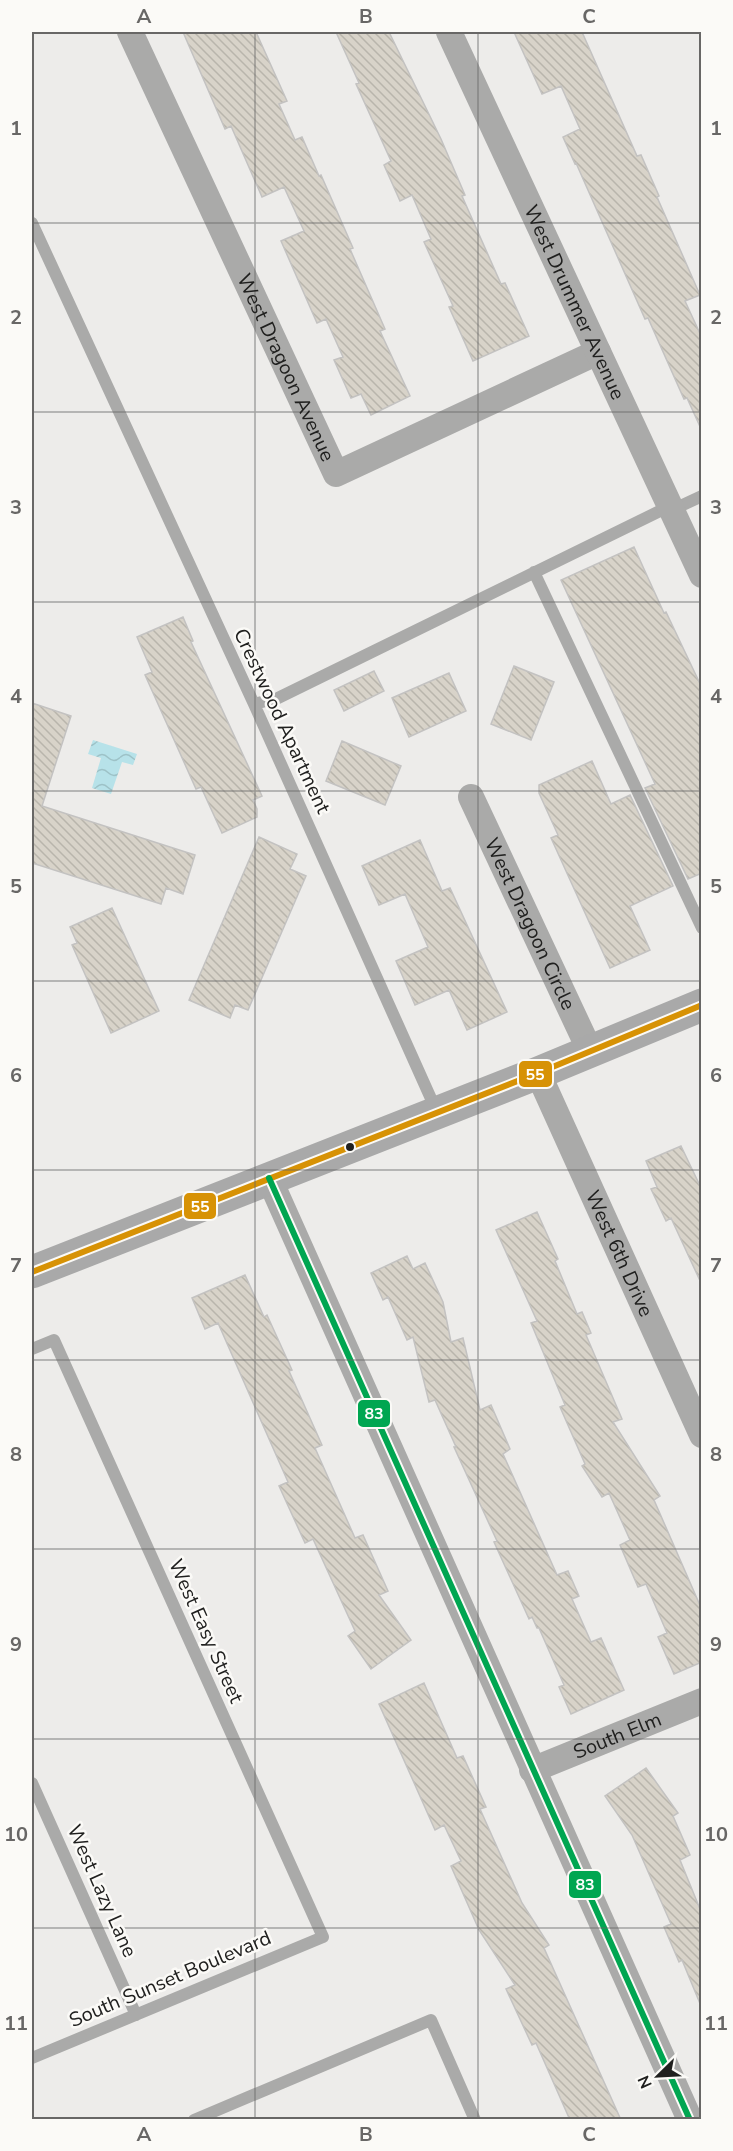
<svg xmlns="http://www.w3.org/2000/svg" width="733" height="2151" font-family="'Nunito Sans',sans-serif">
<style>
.water{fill:url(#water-waves)}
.building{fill:url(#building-back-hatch);stroke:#c3c2c1;stroke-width:1.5}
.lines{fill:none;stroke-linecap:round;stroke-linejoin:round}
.service{stroke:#aaaaa9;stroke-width:12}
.minor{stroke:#aaaaa9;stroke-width:26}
.secondary{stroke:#a9a9a9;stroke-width:33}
.bus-1-casing{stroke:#fbfaf7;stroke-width:10}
.bus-2-casing{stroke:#fbfaf7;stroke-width:10}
.bus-1{stroke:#d79205;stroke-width:6}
.bus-2{stroke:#00a651;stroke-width:6}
.grid{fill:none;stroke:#686766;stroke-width:1.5;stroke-opacity:0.55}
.bus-dot{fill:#20201f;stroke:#fbfaf7;stroke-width:2}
.labels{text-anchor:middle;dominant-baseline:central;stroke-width:5;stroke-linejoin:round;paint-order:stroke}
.street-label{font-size:20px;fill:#20201f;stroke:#fbfaf7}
.line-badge{stroke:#fbfaf7;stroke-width:2}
.badge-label{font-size:16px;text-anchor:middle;font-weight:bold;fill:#fff}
.neatline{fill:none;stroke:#686766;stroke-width:2}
.grid-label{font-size:20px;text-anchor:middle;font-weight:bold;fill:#686766}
</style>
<defs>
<pattern id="water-waves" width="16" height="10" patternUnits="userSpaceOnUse" patternTransform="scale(1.5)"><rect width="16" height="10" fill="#b7e2e9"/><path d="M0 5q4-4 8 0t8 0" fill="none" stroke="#9dc2c7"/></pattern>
<pattern id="building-back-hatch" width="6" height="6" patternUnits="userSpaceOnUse" patternTransform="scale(1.5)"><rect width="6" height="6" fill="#d8d3c9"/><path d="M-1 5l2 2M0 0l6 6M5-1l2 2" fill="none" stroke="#b9b5ac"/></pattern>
</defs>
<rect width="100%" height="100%" fill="#edecea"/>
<path class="water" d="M 93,740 L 137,754 L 133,765 L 122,762 L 111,794 L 92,788 L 101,758 L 88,754 Z"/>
<path class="building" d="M 183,32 L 256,32 L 287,101 L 279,104 L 295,140 L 302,137 L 319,176 L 321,175 L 353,248 L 350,249 L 385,329 L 380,331 L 410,396 L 371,415 L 361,394 L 351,398 L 334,360 L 343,357 L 326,319 L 317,323 L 281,241 L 304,231 L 284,187 L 262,197 L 231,126 L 225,129 Z
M 336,32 L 389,32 L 441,139 L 465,195 L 462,196 L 501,284 L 505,283 L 529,336 L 473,361 L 449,307 L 453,306 L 424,242 L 431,239 L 412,195 L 400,201 L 384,165 L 391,161 L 356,84 L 359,83 Z
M 514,32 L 582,32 L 637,156 L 641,155 L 659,196 L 657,197 L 700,295 L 685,301 L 702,338 L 702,431 L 687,398 L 684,399 L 648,318 L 645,319 L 576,163 L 575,164 L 563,137 L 580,129 L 561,86 L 542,94 Z
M 634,547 L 664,613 L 666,612 L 702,688 L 702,873 L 688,879 L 645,788 L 655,784 L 561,580 Z
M 183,617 L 193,641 L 191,642 L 262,796 L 253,800 L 257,809 L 257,817 L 222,833 L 201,787 L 196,789 L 145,675 L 152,672 L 137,637 Z
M 514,666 L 554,682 L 531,740 L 491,724 Z
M 374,671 L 384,691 L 344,711 L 334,690 Z
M 449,673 L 466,711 L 409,737 L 392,698 Z
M 32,703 L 71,716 L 42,806 L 195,855 L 183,894 L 166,888 L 161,904 L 32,863 Z
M 342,741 L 401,766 L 385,805 L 326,781 Z
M 592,761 L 611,804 L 630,795 L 673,886 L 630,906 L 650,950 L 610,968 L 551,838 L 558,835 L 539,793 L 539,785 Z
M 259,837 L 297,854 L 290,869 L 306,876 L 248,1010 L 235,1005 L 230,1018 L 189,1000 Z
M 420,840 L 442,891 L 450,888 L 507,1012 L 467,1030 L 449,990 L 415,1005 L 396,961 L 428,947 L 405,894 L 379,905 L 362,866 Z
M 112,908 L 159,1011 L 111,1033 L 72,945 L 77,943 L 70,927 Z
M 681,1146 L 702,1190 L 702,1285 L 671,1218 L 666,1221 L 651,1189 L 657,1187 L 646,1161 Z
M 537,1212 L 558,1259 L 555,1261 L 577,1314 L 582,1312 L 591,1333 L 586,1335 L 622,1419 L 613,1422 L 660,1496 L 654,1500 L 702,1610 L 702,1662 L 674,1674 L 658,1637 L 667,1633 L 646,1584 L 638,1587 L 620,1545 L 630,1540 L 609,1493 L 602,1497 L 582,1466 L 585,1464 L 560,1407 L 565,1405 L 531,1323 L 537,1321 L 496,1230 Z
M 407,1256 L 413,1269 L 425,1263 L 443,1302 L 451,1342 L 463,1338 L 480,1410 L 491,1405 L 510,1449 L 503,1454 L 557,1575 L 568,1571 L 579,1596 L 572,1599 L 591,1642 L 601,1638 L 624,1690 L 571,1714 L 559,1687 L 564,1685 L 539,1628 L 537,1628 L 532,1617 L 529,1619 L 494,1542 L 497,1541 L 454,1447 L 456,1447 L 435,1400 L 429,1402 L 413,1337 L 407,1340 L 388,1297 L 383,1300 L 371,1273 Z
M 245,1275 L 264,1317 L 267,1315 L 292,1370 L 289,1371 L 322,1445 L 315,1448 L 355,1538 L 363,1535 L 388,1591 L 379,1595 L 411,1640 L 371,1669 L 348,1636 L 355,1631 L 313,1539 L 305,1543 L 279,1486 L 288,1482 L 218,1323 L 205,1329 L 192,1298 Z
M 424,1683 L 457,1758 L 463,1756 L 486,1807 L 480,1809 L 522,1903 L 549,1945 L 544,1948 L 621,2120 L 570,2120 L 536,2043 L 532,2045 L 506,1989 L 515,1985 L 479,1930 L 451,1866 L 461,1861 L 444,1825 L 435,1830 L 379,1704 Z
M 646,1768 L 678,1813 L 673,1816 L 690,1855 L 680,1860 L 702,1914 L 701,2006 L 682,1960 L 679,1962 L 664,1927 L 671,1924 L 632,1835 L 605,1796 Z"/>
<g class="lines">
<path class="service" d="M 32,223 L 254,704 L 437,1112
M 672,510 L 702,496
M 534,572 L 702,928
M 254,704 L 278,698 L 670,506
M 32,1349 L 54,1340 L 323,1937 L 32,2058
M 32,1783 L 136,2015
M 194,2120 L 431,2020 L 475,2120"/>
<g class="minor">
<path id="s1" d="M 130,32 L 336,474 L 598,352"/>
<path id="s2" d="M 449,32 L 702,575"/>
<path id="s3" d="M 471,797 L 590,1051"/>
<path id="s4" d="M 538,1073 L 702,1435"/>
<path d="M 269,1178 L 690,2120"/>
<path id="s5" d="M 532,1770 L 702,1701"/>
</g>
<path class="secondary" d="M 32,1272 L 538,1073 L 702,1005"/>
<g class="bus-1-casing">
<path id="bus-1" d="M 32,1272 L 538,1073 L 702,1005"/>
</g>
<g class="bus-2-casing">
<path id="bus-2" d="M 269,1178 L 690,2120"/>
</g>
<use href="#bus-1" class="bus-1"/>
<use href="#bus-2" class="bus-2"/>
</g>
<path class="grid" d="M 255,32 L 255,2120M 478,32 L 478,2120M 32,223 L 702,223M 32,412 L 702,412M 32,602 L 702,602M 32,791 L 702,791M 32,981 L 702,981M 32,1170 L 702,1170M 32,1360 L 702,1360M 32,1549 L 702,1549M 32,1739 L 702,1739M 32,1928 L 702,1928"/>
<circle class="bus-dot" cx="350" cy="1147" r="5"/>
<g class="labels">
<g class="street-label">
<text stroke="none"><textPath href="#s2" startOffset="298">West Drummer Avenue</textPath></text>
<text stroke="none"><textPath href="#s1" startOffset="370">West Dragoon Avenue</textPath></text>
<text transform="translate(282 721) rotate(65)">Crestwood Apartment</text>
<text stroke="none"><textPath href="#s3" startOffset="140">West Dragoon Circle</textPath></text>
<text stroke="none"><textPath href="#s4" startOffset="198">West 6th Drive</textPath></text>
<text transform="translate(206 1631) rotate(66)">West Easy Street</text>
<text stroke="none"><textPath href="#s5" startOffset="92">South Elm</textPath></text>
<text transform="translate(102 1891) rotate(66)">West Lazy Lane</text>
<text transform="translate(170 1979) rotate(-23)">South Sunset Boulevard</text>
</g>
</g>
<g class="line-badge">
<rect x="518" y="1060" width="35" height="28" rx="6" fill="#d79205"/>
<rect x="183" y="1192" width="34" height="28" rx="6" fill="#d79205"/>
<rect x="357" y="1399" width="34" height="29" rx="6" fill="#00a651"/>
<rect x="568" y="1870" width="34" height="29" rx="6" fill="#00a651"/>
</g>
<g class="badge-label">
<text x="535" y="1080">55</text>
<text x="200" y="1212">55</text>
<text x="374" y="1419">83</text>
<text x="585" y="1890">83</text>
</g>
<rect width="733" height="2151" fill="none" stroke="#fbfaf7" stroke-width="66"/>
<g transform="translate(658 2076) rotate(246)" stroke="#fbfaf7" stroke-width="4.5" paint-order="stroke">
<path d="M0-4.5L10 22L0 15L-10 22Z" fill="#20201f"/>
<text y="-9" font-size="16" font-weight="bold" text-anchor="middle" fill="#20201f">N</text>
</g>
<rect x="33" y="33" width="667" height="2085" class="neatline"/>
<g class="grid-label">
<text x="144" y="23">A</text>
<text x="366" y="23">B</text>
<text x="589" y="23">C</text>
<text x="16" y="135">1</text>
<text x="716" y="135">1</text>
<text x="16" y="324">2</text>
<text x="716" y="324">2</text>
<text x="16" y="514">3</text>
<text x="716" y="514">3</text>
<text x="16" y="703">4</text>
<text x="716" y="703">4</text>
<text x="16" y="893">5</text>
<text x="716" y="893">5</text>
<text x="16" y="1082">6</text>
<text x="716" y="1082">6</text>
<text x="16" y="1272">7</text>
<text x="716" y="1272">7</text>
<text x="16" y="1461">8</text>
<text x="716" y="1461">8</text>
<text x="16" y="1651">9</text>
<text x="716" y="1651">9</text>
<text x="16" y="1841">10</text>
<text x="716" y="1841">10</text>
<text x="16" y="2030">11</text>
<text x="716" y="2030">11</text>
<text x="144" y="2141">A</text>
<text x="366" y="2141">B</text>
<text x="589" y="2141">C</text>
</g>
</svg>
